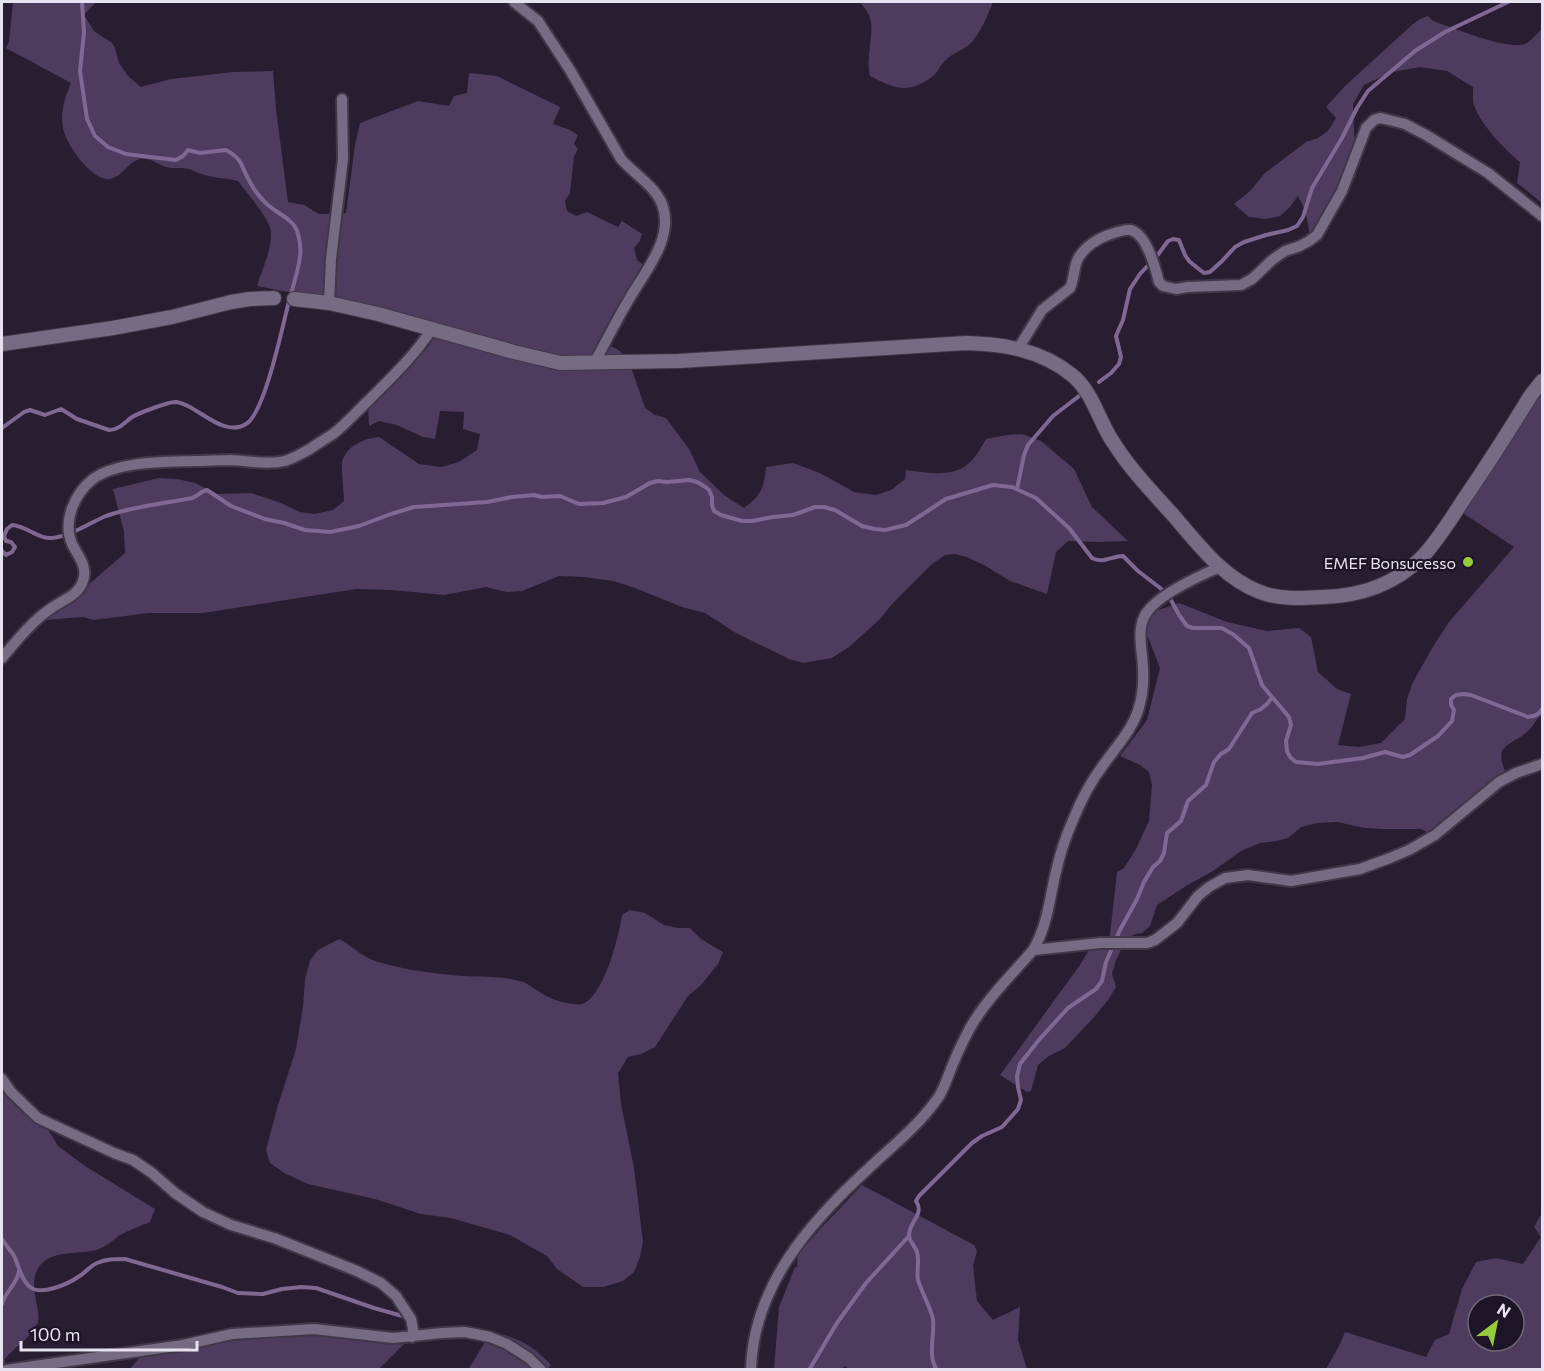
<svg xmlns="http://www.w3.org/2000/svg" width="1544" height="1371" font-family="Commissioner,sans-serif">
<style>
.green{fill:#4e3c5f;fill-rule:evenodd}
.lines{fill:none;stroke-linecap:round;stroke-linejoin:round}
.stream{stroke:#7f6992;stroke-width:4}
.minor-casing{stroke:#403748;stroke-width:14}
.tertiary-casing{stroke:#403748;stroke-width:16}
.minor{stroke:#776b83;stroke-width:10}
.tertiary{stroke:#776b83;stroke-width:14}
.poi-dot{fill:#96cc3a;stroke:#1e1427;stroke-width:2}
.labels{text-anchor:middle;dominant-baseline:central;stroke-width:4.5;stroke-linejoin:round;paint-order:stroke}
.poi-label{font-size:16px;fill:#e8e1ef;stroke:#1e1427;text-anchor:end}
</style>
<rect width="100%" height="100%" fill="#281d31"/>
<path class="green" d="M 13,2 L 96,2 L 84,15 L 94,31 L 112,43 L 115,48 L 119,63 L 128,76 L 141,87 L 171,79 L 234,72 L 273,71 L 276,109 L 288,202 L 304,205 L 319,214 L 346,213 L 355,145 L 360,123 L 418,101 L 449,106 L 454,96 L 467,93 L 469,73 L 497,76 L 560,107 L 553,124 L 570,130 L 578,135 L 574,144 L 578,149 L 574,157 L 570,193 L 565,201 L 567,211 L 576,216 L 587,212 L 618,227 L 622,221 L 642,234 L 640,241 L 634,248 L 637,260 L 649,269 L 657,268 L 643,285 L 607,345 L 617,349 L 628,358 L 645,408 L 655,415 L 666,418 L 689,449 L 700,472 L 724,495 L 744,508 C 761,496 764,488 766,467 L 793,463 L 820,473 L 854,492 L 876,495 L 891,490 L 905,479 L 906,470 C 928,473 957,479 973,459 C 978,453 982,446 986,439 L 1007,435 L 1022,434 L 1041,441 L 1074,469 L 1092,507 L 1128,541 L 1098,542 L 1068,541 L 1056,552 L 1047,594 L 1010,581 L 984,565 L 967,557 L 955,554 L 945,555 L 932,564 L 892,604 L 880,619 L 849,647 L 832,658 L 803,663 L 789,659 L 736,633 L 705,613 L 682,607 L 635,588 L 613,581 L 584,577 L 559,576 L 522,591 L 507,592 L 486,587 L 444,595 L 392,590 L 356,589 L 203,613 L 149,613 L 94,620 L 83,617 L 45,620 L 34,624 L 80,592 L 125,553 L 124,532 L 113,489 L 159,478 L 177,479 L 195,483 L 217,494 L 251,493 L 281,503 L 300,512 L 314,514 L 333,510 L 344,501 C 344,493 341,468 342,462 C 347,445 363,439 379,437 L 419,464 L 441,467 L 459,462 L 477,450 L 480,434 L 463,429 L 464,412 L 440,411 L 435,439 L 423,437 L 397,425 L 379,421 L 369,426 L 368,405 L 429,346 L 434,337 L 434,323 L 342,298 L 282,291 L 257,286 C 262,270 272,249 271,232 C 270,219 246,192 238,181 C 226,178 213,178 201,174 C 197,173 193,170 189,169 C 182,167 174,169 166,167 C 159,165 152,159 145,159 C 130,157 124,177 110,179 C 91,181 66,144 63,128 C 60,112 65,97 71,83 L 6,48 L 9,42 Z
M 860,2 L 993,2 C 988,15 981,32 971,43 C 964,50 952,53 945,61 C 940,65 938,72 934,75 C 909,95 895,89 870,76 C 865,56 875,35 870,18 C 868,12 864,7 860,2 Z
M 1428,16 L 1433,21 C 1454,28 1505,50 1525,44 C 1531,41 1538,33 1542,28 L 1542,203 L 1517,183 L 1520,162 C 1504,149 1478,122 1473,102 C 1473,97 1473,92 1473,87 L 1447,71 L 1420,67 L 1392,72 L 1364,85 L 1353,104 L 1356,176 L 1317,240 L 1310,244 C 1309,226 1307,211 1298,196 L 1290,207 L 1280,216 L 1266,219 L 1249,217 L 1234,204 L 1250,191 L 1265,173 L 1306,142 L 1318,138 L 1328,131 L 1336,118 L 1326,107 L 1345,86 L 1413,24 L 1420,19 Z
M 1542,395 L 1542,715 C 1536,718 1535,724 1530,729 C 1512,748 1490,741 1508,778 L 1449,832 L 1432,839 L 1429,833 L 1421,829 L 1383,829 L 1365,828 L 1337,822 L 1317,823 L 1301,827 L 1288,838 L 1276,841 L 1260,843 L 1241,851 L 1213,871 L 1186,886 L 1157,905 L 1150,926 L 1142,933 L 1133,935 L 1125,941 L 1116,960 L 1112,974 L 1116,987 L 1108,1000 L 1095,1016 L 1065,1048 L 1049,1056 L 1038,1065 L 1031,1091 L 1027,1092 L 1000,1075 L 1080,965 L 1092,945 L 1109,943 L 1117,872 L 1124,868 L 1136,849 L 1149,821 L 1152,785 L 1149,772 L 1140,765 L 1120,756 L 1147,720 L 1160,668 L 1148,637 L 1135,618 L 1179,603 L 1227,622 L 1267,631 L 1299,628 L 1311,637 L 1318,672 L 1337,689 L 1351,694 L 1338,745 L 1359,747 L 1381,743 L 1405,719 L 1407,699 L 1413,682 L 1434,645 L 1449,622 L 1514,547 L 1463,513 L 1536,400 Z
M 630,910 L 645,913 L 664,925 L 678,928 L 690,928 L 701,939 L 723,952 L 718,964 L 701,985 L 688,996 L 655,1047 L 641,1054 L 628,1057 L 618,1073 L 621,1104 L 634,1168 L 643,1242 L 640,1257 L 634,1272 L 623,1281 L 603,1287 L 583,1287 L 557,1269 L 547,1256 L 510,1235 L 451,1218 L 421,1214 L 375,1199 L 308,1184 L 286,1174 L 270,1163 L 266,1150 L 278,1105 L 296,1049 L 303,1007 L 305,979 L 310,961 L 318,950 L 339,939 C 353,946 361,957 378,962 C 406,970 435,974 464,976 C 483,977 504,976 523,982 C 531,985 538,992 546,996 C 553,1000 574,1006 582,1004 C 604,997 619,936 622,915 Z
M 2,1071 L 9,1083 L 44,1123 L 58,1146 L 85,1166 L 155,1209 L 150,1222 C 140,1226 129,1230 120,1235 C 112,1241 106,1247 96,1250 C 77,1255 48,1249 37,1270 C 28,1290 43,1312 37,1325 C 33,1335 13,1349 5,1359 L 4,1370 L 2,1369 Z
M 862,1185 L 974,1245 L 977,1251 L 973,1266 L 977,1301 L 993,1320 L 1020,1307 L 1018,1340 L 1027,1369 L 850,1370 L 845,1366 L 840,1370 L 774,1369 L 779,1307 L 795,1267 L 797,1267 L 798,1254 L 822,1227 Z
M 1542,1213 L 1542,1369 L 1326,1369 L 1339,1346 L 1345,1332 L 1426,1357 L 1435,1340 L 1449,1334 L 1462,1289 L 1476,1262 L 1496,1258 L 1523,1264 L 1541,1237 L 1534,1227 ZM 1478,1305 L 1514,1305 L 1514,1341 L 1478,1341 Z
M 248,1330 L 410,1338 L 379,1369 L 129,1370 L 145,1351 Z
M 491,1332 C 517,1337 533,1345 551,1365 L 548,1369 L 468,1370 Z"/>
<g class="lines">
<path class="stream" d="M 1099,382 L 1111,373 L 1119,364 L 1121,357 L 1116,336 L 1123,320 L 1130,289 L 1140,274 L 1157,256 L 1168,241 L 1173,239 L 1179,240 L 1185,255 L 1189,261 L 1200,270 L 1204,273 L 1210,272 L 1222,261 L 1235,247 L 1244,242 L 1266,235 L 1288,230 L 1297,226 L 1303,217 L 1312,188 L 1342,138 L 1357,108 L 1368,91 L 1415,51 L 1445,32 L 1508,2
M 2,428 L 24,412 L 30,410 L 45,415 L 61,409 L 77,419 L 109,430 C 119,430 125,422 132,417 C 139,413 168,402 175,402 C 196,403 222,439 246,424 C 265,413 283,324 289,301 C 293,287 298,271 300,257 C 301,250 300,241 298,234 C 294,217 273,213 263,200 C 258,195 253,188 250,182 C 240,166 245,161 226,150 L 200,153 L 188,150 L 183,156 L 176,160 L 126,154 L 108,147 L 95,136 L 87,119 L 80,71 L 84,32 L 82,2
M 1017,489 L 1024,455 L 1028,445 L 1053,416 L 1083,393
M 2,551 L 6,555 L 12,552 L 15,547 L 11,542 L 6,541 L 4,536 L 7,529 L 12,525 C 27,526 38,539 51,538 C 70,537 89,523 106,516 C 134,506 163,504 192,498 C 198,496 201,491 207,490 L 231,506 L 265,519 L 284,523 L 305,530 L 330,532 L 359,526 L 391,514 L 414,507 L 487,502 L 512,497 L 534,495 L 542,497 L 560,496 L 579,504 L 603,503 L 626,497 L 650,483 L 658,481 L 667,482 L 689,480 L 697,482 L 704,486 L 709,490 L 712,497 L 712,505 L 714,511 L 721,515 L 742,521 L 752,521 L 773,517 L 793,515 L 815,507 L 824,507 L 835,510 L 862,526 L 875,529 L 885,530 L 906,525 L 946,499 L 993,485 L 1002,486 L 1012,487 L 1036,498 L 1069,528 L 1092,558 C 1103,564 1112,556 1123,556 L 1138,571 L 1164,591 L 1171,600 L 1179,615 L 1187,626 L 1193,628 L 1222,628 L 1234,635 L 1249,648 L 1262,685 L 1289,717 L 1291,725 L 1286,741 L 1287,751 L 1290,757 L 1296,762 L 1318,764 L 1363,758 L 1385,752 L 1403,757 L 1410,755 L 1438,736 L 1452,721 L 1454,710 L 1451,705 L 1451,699 L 1456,695 L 1464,694 L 1471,695 L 1528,717 C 1535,716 1539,715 1542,709
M 2,1239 C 5,1244 9,1249 13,1254 C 19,1264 20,1279 30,1287 C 41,1296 68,1284 78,1277 C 85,1273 90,1266 97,1263 C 106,1259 115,1259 125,1259 L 222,1287 L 238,1293 L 263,1294 L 282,1289 L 301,1287 L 316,1288 L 374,1308 L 406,1317
M 2,1304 C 5,1292 18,1283 19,1271
M 809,1370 L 837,1323 L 866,1283 L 909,1236
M 937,1370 C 927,1356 935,1335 933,1319 C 930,1306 922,1293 918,1280 C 916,1270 920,1261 917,1252 C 915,1246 909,1241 909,1235 C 909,1222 925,1214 916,1201 L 919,1196 L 972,1143 L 982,1136 L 1002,1127 L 1018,1109 L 1021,1100 L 1018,1087 L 1017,1076 L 1020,1064 L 1038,1041 L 1068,1008 L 1096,989 L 1102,981 L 1106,962 L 1120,930 L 1137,899 L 1144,882 L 1153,867 L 1160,861 L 1164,853 L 1167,833 L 1181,821 L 1188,801 L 1206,785 L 1214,762 L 1221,754 L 1229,749 L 1252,713 L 1261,709 L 1268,703 L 1272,697"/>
<g class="minor-casing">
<path id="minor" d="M 514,2 L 538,21 L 570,70 L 621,159 C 634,174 654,185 662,204 C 675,239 644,272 628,301 C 616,321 606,342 594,363
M 329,303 L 331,259 L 343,159 L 342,99
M 1018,349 L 1042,310 L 1070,288 C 1075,278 1073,266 1079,257 C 1085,247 1097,239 1108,235 C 1114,233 1124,229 1131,230 C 1147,235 1155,267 1159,282 L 1163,286 L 1176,289 L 1188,287 L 1241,285 L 1252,279 L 1272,260 L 1285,251 L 1300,246 L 1309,241 L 1317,235 L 1342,191 L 1366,128 L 1374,120 L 1380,118 L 1385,119 L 1405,124 L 1426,135 L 1488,173 L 1542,216
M 2,658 C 17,640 33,620 53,607 C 64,599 78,596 83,581 C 88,566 78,556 72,544 C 62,521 75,493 93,479 C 118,461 165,462 195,461 C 207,461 219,460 231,460 C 249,461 268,465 285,461 C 294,458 302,453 310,449 C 317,444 325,439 333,434 C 346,424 357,411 369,400 C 392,377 414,356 432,329
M 1033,950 L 1100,943 L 1147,943 L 1155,940 L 1177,923 L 1198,896 L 1209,887 L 1225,878 L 1248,875 L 1291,881 L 1360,869 L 1390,858 L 1409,850 L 1435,835 L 1499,782 L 1516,773 L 1542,764
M 2,1079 L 11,1092 L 38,1118 L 114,1153 L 133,1160 L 152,1173 L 175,1193 L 203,1212 L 231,1225 L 274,1238 L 357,1271 L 381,1283 L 396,1296 L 411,1319 L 413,1329 L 412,1337
M 6,1370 L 183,1345 L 232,1334 L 314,1329 L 393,1338 L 442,1333 L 465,1332 L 490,1337 L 507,1344 L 529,1358 L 541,1370
M 751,1370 C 753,1287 809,1223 867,1170 C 890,1148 916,1128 935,1102 C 942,1094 945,1084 949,1074 C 955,1058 962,1043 970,1028 C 987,998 1011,976 1033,950 C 1047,927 1049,902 1055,876 C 1059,857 1065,838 1073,820 C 1081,800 1091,781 1104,764 C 1116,747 1131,731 1138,711 C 1142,698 1144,684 1143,670 C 1143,651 1135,629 1147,612 C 1160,594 1199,576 1220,567"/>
</g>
<g class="tertiary-casing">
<path id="tertiary" d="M 294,299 L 329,303 L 378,314 L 514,352 L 560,363 L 679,361 L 966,343 C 1004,344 1041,350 1072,375 C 1094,393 1099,423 1115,445 C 1131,470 1153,493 1173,515 C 1198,544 1223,578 1260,592 C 1280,600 1303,598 1323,597 C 1360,596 1396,584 1422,557 C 1436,543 1451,519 1462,502 C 1486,467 1509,431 1531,395 L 1542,381
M 2,344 L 113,328 L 172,317 L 231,302 L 250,299 L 274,298"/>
</g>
<use href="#minor" class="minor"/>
<use href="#tertiary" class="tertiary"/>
</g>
<circle class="poi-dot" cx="1468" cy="562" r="6"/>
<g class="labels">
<g class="poi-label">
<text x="1456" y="562">EMEF Bonsucesso</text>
</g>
</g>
<rect width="1544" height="1371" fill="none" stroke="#e8e1ef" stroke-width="6"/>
<g transform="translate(1496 1323) rotate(32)"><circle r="28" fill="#1e1427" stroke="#6f6677" stroke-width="1.5"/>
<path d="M0-4.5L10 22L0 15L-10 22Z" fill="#96cc3a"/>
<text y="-9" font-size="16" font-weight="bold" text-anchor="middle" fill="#e8e1ef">N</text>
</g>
<path d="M21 1341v9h176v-9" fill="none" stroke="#e8e1ef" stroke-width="3"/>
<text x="30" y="1341" font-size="18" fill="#e8e1ef" stroke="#1e1427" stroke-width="4.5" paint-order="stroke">100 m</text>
</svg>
